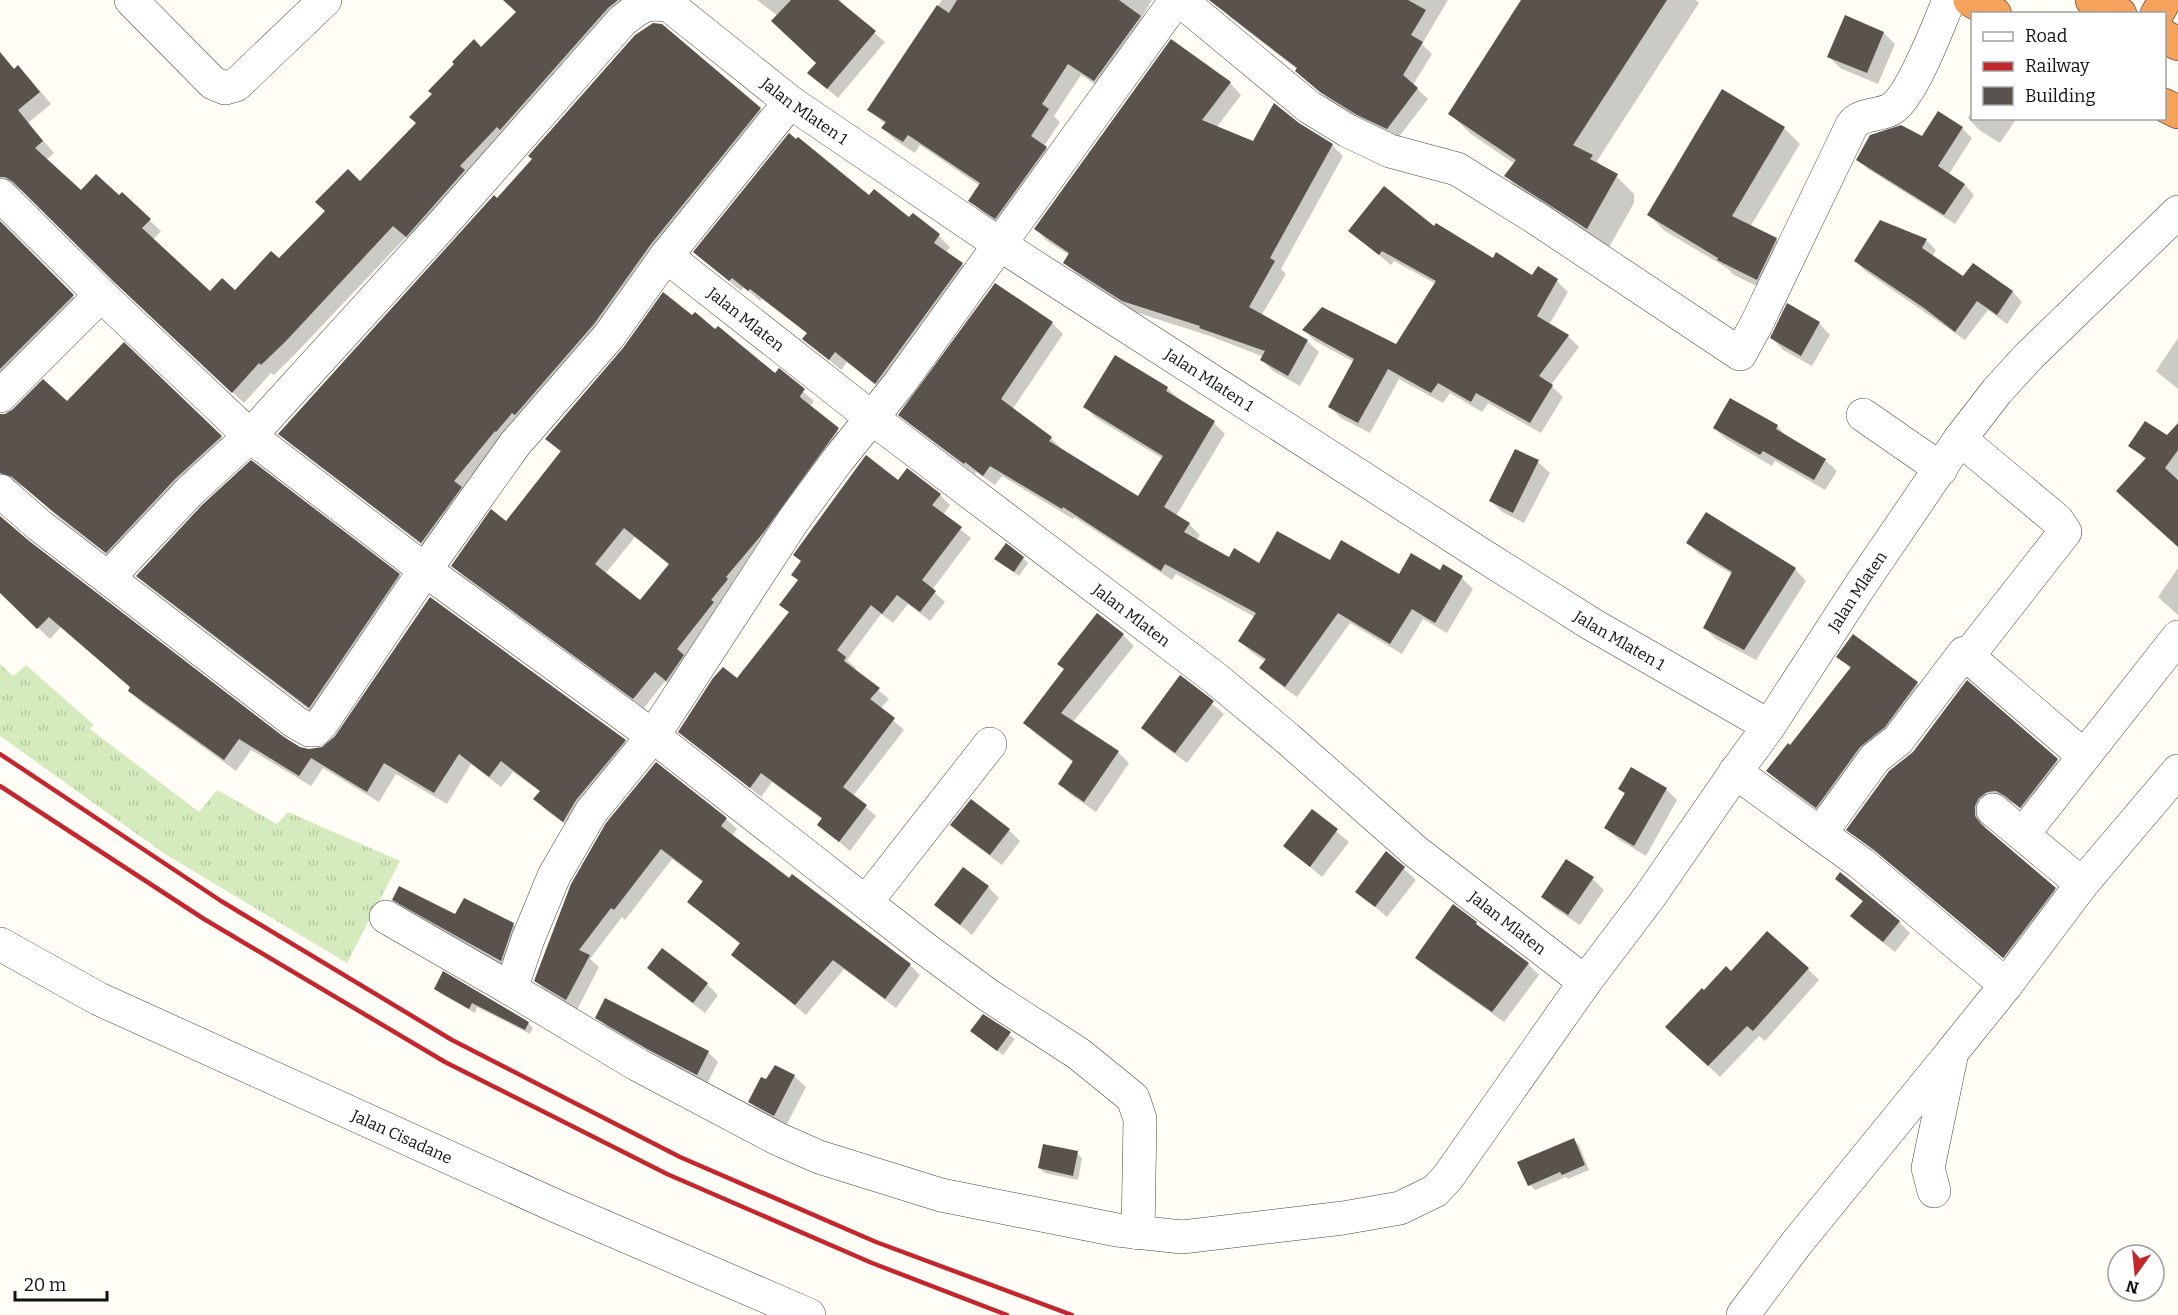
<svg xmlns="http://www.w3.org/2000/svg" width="2178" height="1315" font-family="Bitter,serif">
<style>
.grass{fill:url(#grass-tufts)}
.shadow{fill:#0003;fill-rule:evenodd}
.building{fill:#5a524d;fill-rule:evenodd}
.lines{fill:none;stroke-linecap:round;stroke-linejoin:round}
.minor-casing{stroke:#444;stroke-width:34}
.highway-casing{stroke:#222;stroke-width:34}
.minor{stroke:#fff;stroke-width:33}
.highway{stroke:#f5a25d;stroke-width:33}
.rail{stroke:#c4262e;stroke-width:4.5}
.labels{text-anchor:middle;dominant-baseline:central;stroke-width:6;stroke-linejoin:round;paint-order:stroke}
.street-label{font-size:16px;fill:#111;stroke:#fff}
</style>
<defs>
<pattern id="grass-tufts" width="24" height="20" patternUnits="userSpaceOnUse" patternTransform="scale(1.5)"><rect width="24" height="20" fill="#d5ebbd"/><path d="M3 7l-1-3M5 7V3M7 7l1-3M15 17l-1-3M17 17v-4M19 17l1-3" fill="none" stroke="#b6c8a1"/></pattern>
</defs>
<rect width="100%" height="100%" fill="#fffdf5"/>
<path class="grass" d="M 0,664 L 13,676 L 26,665 L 94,725 L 90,729 L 199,812 L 217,790 L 277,824 L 288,812 L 400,861 L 347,963 L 165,854 L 0,736 Z"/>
<path class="shadow" d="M 515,0 L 649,0 L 418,247 L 406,237 L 297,352 L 274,375 L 271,373 L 244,403 L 128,293 L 27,193 L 17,188 L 7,188 L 0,192 L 0,53 L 15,70 L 18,67 L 30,79 L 51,104 L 28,123 L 54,153 L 46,160 L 81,192 L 119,197 L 149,220 L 161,231 L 153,240 L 210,293 L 235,292 L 279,260 L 395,148 L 481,49 L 518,12 Z
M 757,0 L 840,0 L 849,11 L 885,42 L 838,98 L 819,82 L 817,63 L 778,16 Z
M 942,0 L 1152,0 L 1141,19 L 1152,29 L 1106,92 L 1081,75 L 1054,116 L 1060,122 L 1044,146 L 1058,160 L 1007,229 L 982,212 L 970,200 L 980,186 L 920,145 L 915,153 L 895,140 L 883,128 L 886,125 L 869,110 Z
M 1229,0 L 1448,0 L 1422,44 L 1432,54 L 1413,85 L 1428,99 L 1398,138 L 1369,124 L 1332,102 L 1307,81 L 1297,69 L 1232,19 L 1222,9 Z
M 1523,0 L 1696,0 L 1699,3 L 1597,161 L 1604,168 L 1613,173 L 1634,194 L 1634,203 L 1608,249 L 1527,197 L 1506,176 L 1515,164 L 1471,134 L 1450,114 Z
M 1884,33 L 1895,44 L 1878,84 L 1840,68 L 1829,57 Z
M 1230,83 L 1241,95 L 1216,128 L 1253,143 L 1298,124 L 1332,145 L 1343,156 L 1281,269 L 1286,274 L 1261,316 L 1307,341 L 1319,352 L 1300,386 L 1273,371 L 1262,360 L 1264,357 L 1210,336 L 1135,312 L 1077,274 L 1065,263 L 1069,255 L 1047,241 L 1036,229 Z
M 760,109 L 772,121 L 434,554 L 292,445 L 280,433 L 498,200 Z
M 1972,111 L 1972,118 L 2017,118 L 2000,143 L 1979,130 L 1968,118 Z
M 1784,128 L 1800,144 L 1750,227 L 1776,239 L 1792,255 L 1773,294 L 1734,275 L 1727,268 L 1665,231 L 1649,215 Z
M 1962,128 L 1972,138 L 1949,174 L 1965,185 L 1974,195 L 1955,224 L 1868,169 L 1858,159 Z
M 870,197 L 939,236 L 950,247 L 946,253 L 962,264 L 974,275 L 887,394 L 847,362 L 841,370 L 804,339 L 808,334 L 762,299 L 760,301 L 744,287 L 741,291 L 695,252 Z
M 1880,222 L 1927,241 L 1936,250 L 1932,257 L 1963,278 L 1973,265 L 2013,292 L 2022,302 L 2007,324 L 1988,310 L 1965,340 L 1865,271 L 1856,261 Z
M 0,223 L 85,308 L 0,393 Z
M 1434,228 L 1493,260 L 1533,277 L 1557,281 L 1568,292 L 1549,325 L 1568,336 L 1579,347 L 1551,385 L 1563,397 L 1541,433 L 1488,403 L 1482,412 L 1450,393 L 1443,403 L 1399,379 L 1370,433 L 1341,418 L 1330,407 L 1354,362 L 1315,341 L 1304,330 L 1396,346 L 1436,284 L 1394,261 L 1391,265 L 1350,231 Z
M 693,317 L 775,375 L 779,371 L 814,401 L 810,407 L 848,440 L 677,690 L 665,681 L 644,708 L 463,576 L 453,566 L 506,523 L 562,453 L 547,439 ZM 635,537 L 670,565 L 640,602 L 605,574 Z
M 1052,323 L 1063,334 L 1012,410 L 1051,438 L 1062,449 L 1139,498 L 1163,459 L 1096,418 L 1085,407 L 1116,357 L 1167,388 L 1179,399 L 1214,423 L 1225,434 L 1176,516 L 1189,524 L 1200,535 L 1196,541 L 1230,559 L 1260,565 L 1331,562 L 1400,576 L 1440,572 L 1443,566 L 1462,578 L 1473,589 L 1447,633 L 1423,619 L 1402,654 L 1350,623 L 1297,697 L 1272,679 L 1261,668 L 1266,662 L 1251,652 L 1240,641 L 1255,617 L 1176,574 L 1172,580 L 1074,517 L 1073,519 L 1002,476 L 995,485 L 976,472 L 975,474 L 911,425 L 900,414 Z
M 1819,323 L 1830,335 L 1812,366 L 1783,350 L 1772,338 Z
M 2178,338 L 2178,389 L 2156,371 Z
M 124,344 L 233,448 L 118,563 L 64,522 L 26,488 L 17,484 L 5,485 L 0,488 L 0,416 L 67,404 Z
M 1777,426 L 1789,439 L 1825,460 L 1837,471 L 1825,490 L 1775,461 L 1772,466 L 1726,439 L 1714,428 Z
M 2178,426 L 2178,478 L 2176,480 L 2178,482 L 2178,546 L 2146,460 L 2130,445 L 2167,437 Z
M 1516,451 L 1538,462 L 1550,473 L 1524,523 L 1502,512 L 1491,501 Z
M 899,482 L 940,495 L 950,505 L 943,515 L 971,538 L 932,590 L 945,602 L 930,621 L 908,604 L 893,623 L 881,614 L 847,660 L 856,668 L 854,670 L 889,699 L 880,709 L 904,730 L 853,796 L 876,816 L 850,851 L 819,825 L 823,820 L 772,782 L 761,797 L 680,732 L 738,680 L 790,613 L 781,605 Z
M 0,518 L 27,541 L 283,738 L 299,748 L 308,750 L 625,741 L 636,752 L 576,832 L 547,811 L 535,799 L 541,792 L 513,772 L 501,787 L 471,764 L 447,804 L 396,774 L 379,802 L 323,768 L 311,786 L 251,750 L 236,771 L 141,702 L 130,691 L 131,688 L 61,627 L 50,639 L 0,592 Z
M 1688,543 L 1795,569 L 1806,581 L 1756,660 L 1716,639 L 1705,628 L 1733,575 L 1699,554 Z
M 1023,558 L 1028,563 L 1019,576 L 1002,564 Z
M 2178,568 L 2178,615 L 2158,597 Z
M 399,575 L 410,587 L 321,719 L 149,587 L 138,576 Z
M 1123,635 L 1134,646 L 1073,722 L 1118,752 L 1129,763 L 1096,812 L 1071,795 L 1060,784 L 1074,763 L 1036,734 L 1025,723 Z
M 1854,636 L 1917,683 L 1928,695 L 1828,818 L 1779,782 L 1768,771 L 1790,747 L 1851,669 L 1838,657 Z
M 1180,677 L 1224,714 L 1187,763 L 1154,739 L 1143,728 Z
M 1914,753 L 2057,760 L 2067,770 L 2030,817 L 2017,805 L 2007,801 L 1984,818 L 1985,829 L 2065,899 L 2014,967 L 1848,829 Z
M 1619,789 L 1666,789 L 1677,800 L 1646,856 L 1618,839 L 1606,828 L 1626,795 Z
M 1312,811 L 1349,842 L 1322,877 L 1285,846 Z
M 726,819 L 737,829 L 732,836 L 910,965 L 920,975 L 896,1008 L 844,969 L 806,1015 L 733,955 L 740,944 L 689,902 L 704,883 L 672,859 L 625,920 L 622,917 L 590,959 L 599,967 L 577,1010 L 546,991 L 535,980 L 572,885 Z
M 952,825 L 1009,830 L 1020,841 L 1002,865 L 963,836 Z
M 1387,853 L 1416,880 L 1387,917 L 1357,891 Z
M 1593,879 L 1604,890 L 1580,925 L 1554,908 L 1543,897 Z
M 1837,879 L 1899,922 L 1910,933 L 1895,952 L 1863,927 L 1852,916 L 1863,902 Z
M 988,887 L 999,898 L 972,935 L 936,905 Z
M 394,899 L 456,916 L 513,924 L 525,936 L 512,971 L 405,911 Z
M 1476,924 L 1485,932 L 1528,964 L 1539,975 L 1504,1022 L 1429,969 L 1417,958 Z
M 663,950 L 707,984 L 718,995 L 705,1013 L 660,979 L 649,968 Z
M 1808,969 L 1819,980 L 1765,1041 L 1759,1036 L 1720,1077 L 1678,1038 L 1704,992 L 1731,973 Z
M 435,989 L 528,1023 L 533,1028 L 530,1034 L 477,1007 L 475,1013 L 441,994 Z
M 983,1016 L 1015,1039 L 1003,1055 L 972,1031 Z
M 597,1017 L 708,1052 L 718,1062 L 707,1084 L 607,1027 Z
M 794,1076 L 806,1087 L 786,1126 L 761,1113 L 750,1102 Z
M 1574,1140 L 1579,1145 L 1589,1170 L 1568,1179 L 1566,1177 L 1535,1190 L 1530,1185 Z
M 1077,1153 L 1082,1158 L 1078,1180 L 1045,1173 L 1039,1168 Z"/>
<path class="building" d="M 503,0 L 618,0 L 608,8 L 500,130 L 497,127 L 460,166 L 465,170 L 406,237 L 393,226 L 286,341 L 261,365 L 259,363 L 232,393 L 114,282 L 13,182 L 5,177 L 0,177 L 0,52 L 14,69 L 18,65 L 40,92 L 18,110 L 43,141 L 35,148 L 81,190 L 96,174 L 119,195 L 122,192 L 151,219 L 142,228 L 210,291 L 222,278 L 235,290 L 271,251 L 279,258 L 325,211 L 315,202 L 348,169 L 360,181 L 416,123 L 409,117 L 432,94 L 428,91 L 454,64 L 452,62 L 474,39 L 481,47 L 516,12 Z
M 791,0 L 838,0 L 876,31 L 827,89 L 807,73 L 816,63 L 771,21 Z
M 957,0 L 1119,0 L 1141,16 L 1094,81 L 1068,64 L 1042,104 L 1049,109 L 1031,136 L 1047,147 L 995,219 L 968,201 L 980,183 L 908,135 L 903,142 L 881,128 L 886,122 L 867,110 L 937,5 L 949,13 Z
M 1209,0 L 1408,0 L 1426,10 L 1411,35 L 1423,42 L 1403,75 L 1418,88 L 1387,129 L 1357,115 L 1320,92 L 1295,71 L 1297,68 Z
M 1521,0 L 1667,0 L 1573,145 L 1593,155 L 1590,159 L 1618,174 L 1587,229 L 1504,176 L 1516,160 L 1448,114 Z
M 1845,15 L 1884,32 L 1867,73 L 1827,57 Z
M 653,23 L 662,24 L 761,108 L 651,244 L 594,324 L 515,415 L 512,413 L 496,432 L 495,431 L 454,481 L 462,487 L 421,543 L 278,434 L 494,195 L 497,198 L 532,159 L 528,156 L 635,35 Z
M 1171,39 L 1231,82 L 1202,120 L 1253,141 L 1274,103 L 1299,123 L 1333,144 L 1270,258 L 1275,261 L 1249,307 L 1308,340 L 1288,376 L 1260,360 L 1265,351 L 1199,328 L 1200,326 L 1122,301 L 1063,263 L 1069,253 L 1034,229 Z
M 1722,89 L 1785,127 L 1732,216 L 1777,238 L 1757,280 L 1717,260 L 1718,258 L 1647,215 Z
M 1938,111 L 1963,127 L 1938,166 L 1965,184 L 1944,215 L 1856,160 L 1870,135 L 1901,125 L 1922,136 Z
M 789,133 L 796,139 L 798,137 L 869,195 L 874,189 L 909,217 L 913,213 L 940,234 L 934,243 L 963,263 L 875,384 L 835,352 L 829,360 L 802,339 L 807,333 L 750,289 L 748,291 L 732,278 L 729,281 L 693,252 Z
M 1384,186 L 1434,226 L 1436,223 L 1493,258 L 1496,252 L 1532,275 L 1538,266 L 1558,279 L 1537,316 L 1569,335 L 1539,376 L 1553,385 L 1530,423 L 1476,393 L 1471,402 L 1438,383 L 1431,393 L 1388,369 L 1358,423 L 1328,407 L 1354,359 L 1302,330 L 1322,307 L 1396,344 L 1436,281 L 1382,251 L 1379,255 L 1348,231 Z
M 1880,220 L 1927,239 L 1922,248 L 1963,276 L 1973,263 L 2013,291 L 1997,315 L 1977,301 L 1955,332 L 1924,308 L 1854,261 Z
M 0,221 L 74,295 L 0,369 Z
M 995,283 L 1053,322 L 1001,399 L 1052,437 L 1049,441 L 1138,496 L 1163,456 L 1083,407 L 1115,355 L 1168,387 L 1166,391 L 1215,421 L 1164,507 L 1190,523 L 1184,532 L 1229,557 L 1234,548 L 1259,563 L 1277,531 L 1330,560 L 1341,540 L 1399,574 L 1411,553 L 1440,570 L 1443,564 L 1463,576 L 1435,623 L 1412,609 L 1390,644 L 1338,613 L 1285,687 L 1259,668 L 1266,659 L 1238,641 L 1256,613 L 1165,564 L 1161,571 L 1063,507 L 1062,509 L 990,466 L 983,476 L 965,462 L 964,464 L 898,415 Z
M 663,292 L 692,315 L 695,312 L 715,329 L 718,326 L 775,373 L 779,368 L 805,389 L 800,396 L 801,398 L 839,428 L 764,532 L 726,577 L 728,579 L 711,600 L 714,602 L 677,649 L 684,655 L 666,681 L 655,672 L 633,699 L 451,566 L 491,509 L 506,521 L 561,451 L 545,439 L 623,348 ZM 624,528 L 669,564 L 640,600 L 595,564 Z
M 1787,303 L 1820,322 L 1801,356 L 1770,338 Z
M 124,342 L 222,436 L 175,479 L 106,553 L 51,510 L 12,477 L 0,473 L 0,414 L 5,414 L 13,409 L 43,379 L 67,401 Z
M 1730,398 L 1778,425 L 1776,429 L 1826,459 L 1814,480 L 1763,451 L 1760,455 L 1713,428 Z
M 2145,421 L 2167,435 L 2178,423 L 2178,450 L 2165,468 L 2178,480 L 2178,547 L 2116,491 L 2146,458 L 2128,446 Z
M 1515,449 L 1539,460 L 1513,513 L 1489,501 Z
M 866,455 L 898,480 L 907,468 L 941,494 L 932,505 L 962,527 L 922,580 L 936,591 L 920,612 L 897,595 L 882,614 L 871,605 L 837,650 L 846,657 L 844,661 L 880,688 L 870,699 L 895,718 L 843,787 L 867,805 L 839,842 L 817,825 L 822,818 L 761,773 L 750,788 L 678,732 L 713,678 L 723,667 L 737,678 L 789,612 L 779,605 L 798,580 L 791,575 L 801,561 L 793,555 Z
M 251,460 L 400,574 L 309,708 L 136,576 L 202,505 Z
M 1706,512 L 1796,568 L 1744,650 L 1703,628 L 1732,572 L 1686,543 Z
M 0,516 L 28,540 L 284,737 L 300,747 L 309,749 L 322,747 L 335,736 L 430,597 L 626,740 L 576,800 L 563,822 L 533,799 L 540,791 L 501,761 L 489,777 L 459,754 L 434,793 L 384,763 L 367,792 L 311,758 L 299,776 L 239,739 L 224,760 L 128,691 L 130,687 L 49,617 L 37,629 L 0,593 Z
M 1006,543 L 1024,557 L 1014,572 L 994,559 Z
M 1097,613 L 1124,634 L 1061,713 L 1119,751 L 1084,802 L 1058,784 L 1073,761 L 1023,723 L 1064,669 L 1057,664 Z
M 1853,634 L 1918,682 L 1885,727 L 1860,747 L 1816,808 L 1766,771 L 1788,743 L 1790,745 L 1851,667 L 1836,657 Z
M 1180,675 L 1214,701 L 1175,753 L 1141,728 Z
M 1967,680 L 2058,759 L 2020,808 L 2005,796 L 1996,791 L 1987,792 L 1979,798 L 1975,806 L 1975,816 L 1981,824 L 2056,888 L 2003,958 L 1874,850 L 1846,830 L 1889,771 L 1913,752 Z
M 656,762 L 727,818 L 721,826 L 789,878 L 792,874 L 911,964 L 885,999 L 833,960 L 795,1005 L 731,955 L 740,943 L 687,902 L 703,881 L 661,849 L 614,910 L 611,908 L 579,950 L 590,955 L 566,1000 L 534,981 L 571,884 L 606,823 Z
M 1631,767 L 1667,788 L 1634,846 L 1604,828 L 1625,793 L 1618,789 Z
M 971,799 L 1010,829 L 990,855 L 950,825 Z
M 1312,809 L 1338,829 L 1310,867 L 1283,846 Z
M 1386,851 L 1405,867 L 1375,907 L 1355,892 Z
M 1566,859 L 1594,877 L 1568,915 L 1541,897 Z
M 963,867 L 989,886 L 960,925 L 934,905 Z
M 1840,872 L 1900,921 L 1883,942 L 1850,916 L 1863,901 L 1835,879 Z
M 399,886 L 455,914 L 464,898 L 514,923 L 501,961 L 392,900 Z
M 1453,904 L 1477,922 L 1476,924 L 1529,963 L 1492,1012 L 1415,958 Z
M 1767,931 L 1809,968 L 1753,1031 L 1747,1026 L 1708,1066 L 1665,1027 L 1702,988 L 1704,990 L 1726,966 L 1731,971 Z
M 662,948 L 708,983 L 693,1003 L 647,968 Z
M 443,971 L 529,1022 L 525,1030 L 472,1003 L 469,1009 L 434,989 Z
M 605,998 L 709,1051 L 697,1075 L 647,1049 L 595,1018 Z
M 983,1014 L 1011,1032 L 997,1051 L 970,1031 Z
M 775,1065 L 795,1075 L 774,1116 L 748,1102 L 761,1077 L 766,1079 Z
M 1574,1138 L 1585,1165 L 1562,1175 L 1560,1172 L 1528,1186 L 1517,1162 Z
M 1043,1144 L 1078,1151 L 1073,1176 L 1038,1168 Z"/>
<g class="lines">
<g class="minor-casing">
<g id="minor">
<path d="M 131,0 L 213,83 L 225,88 L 236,85 L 325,0"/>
<path d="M 1180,0 L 1309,107 L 1348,131 L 1390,151 L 1457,169 L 1536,218 L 1740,354 L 1756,325 L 1852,125 C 1862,112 1880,117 1893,108 C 1914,92 1938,26 1949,0"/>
<path d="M 0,195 L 101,295 L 250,436 L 425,570 L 653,736 L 924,948 L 988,995 L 1079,1054 L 1133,1098 L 1140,1119 L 1138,1233"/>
<path id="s1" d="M 666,256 L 872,418 L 1215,678 L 1287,738 L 1415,851 L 1585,982 L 1650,896 L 1737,770 L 1769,726 L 1860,586 L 1960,439 L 1997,391 L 2029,356 L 2178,212"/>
<path d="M 0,396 L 101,295"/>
<path d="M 1863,415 L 1941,469"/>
<path d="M 1960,439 L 2057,520 L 2065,532 L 1968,656"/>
<path d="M 0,491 L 39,525 L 295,722 L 309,730 L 315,730 L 322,723 L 425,570 L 515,444 L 609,336 L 666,256 L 790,102"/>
<path id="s2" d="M 108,578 L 189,492 L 250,436 L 441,226 L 622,21 C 641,6 646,1 670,6 L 790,102 L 999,244 L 1482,555 L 1593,625 L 1769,726"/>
<path d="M 1735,772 L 1862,864 L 2006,985"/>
<path d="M 1993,810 L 2082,884"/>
<path d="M 1820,834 L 1875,758 L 1898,740 L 1964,653 L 2084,756"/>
<path d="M 2023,834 L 2178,637"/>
<path d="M 866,902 L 990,744"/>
<path d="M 386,917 L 511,989 L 638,1065 L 778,1139 L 819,1157 L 941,1195 L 1117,1230 L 1182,1237 L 1343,1218 L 1400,1208 L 1435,1191 L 1448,1177 L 1585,982"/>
<path id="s3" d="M 0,944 L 99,999 L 556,1206 L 809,1315"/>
<path d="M 511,989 L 528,939 L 554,876 L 591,812 L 653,736 L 793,521 L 837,461 L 899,384 L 1176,0"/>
<path d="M 1934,1191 L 1928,1168 L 1952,1052 L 2006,985 L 2082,884 L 2178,771"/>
<path d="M 1743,1315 L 1796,1244 L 1949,1056"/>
</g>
</g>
<g class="highway-casing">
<path id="highway" d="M 1970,0 L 1995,14
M 2092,0 L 2120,14
M 2157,14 L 2165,0
M 2164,36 L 2178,44
M 2164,105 L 2178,112"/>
</g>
<use href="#minor" class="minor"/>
<use href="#highway" class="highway"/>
<path class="rail" d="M 0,754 L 221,901 L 452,1040 L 680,1157 L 876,1242 L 1072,1315
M 0,786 L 204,919 L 445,1062 L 667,1174 L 872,1263 L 1007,1315"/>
</g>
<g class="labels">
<g class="street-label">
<text stroke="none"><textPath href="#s2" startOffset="982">Jalan Mlaten 1</textPath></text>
<text stroke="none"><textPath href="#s1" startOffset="102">Jalan Mlaten</textPath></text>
<text stroke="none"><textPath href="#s2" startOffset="1468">Jalan Mlaten 1</textPath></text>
<text stroke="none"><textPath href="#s1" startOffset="1648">Jalan Mlaten</textPath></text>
<text stroke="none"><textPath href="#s1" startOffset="588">Jalan Mlaten</textPath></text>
<text stroke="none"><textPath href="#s2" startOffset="1954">Jalan Mlaten 1</textPath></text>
<text stroke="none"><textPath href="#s1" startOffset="1074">Jalan Mlaten</textPath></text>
<text stroke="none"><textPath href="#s3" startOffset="446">Jalan Cisadane</textPath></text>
</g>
</g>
<rect x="1971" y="12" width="195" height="108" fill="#ffffff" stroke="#a0a0a0" stroke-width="1.5"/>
<rect x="1983" y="32" width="30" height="9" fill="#ffffff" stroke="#a0a0a0" stroke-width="1.5"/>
<text x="2025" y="42" font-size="18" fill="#111111">Road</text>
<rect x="1983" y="62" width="30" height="9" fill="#c4262e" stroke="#a0a0a0" stroke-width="1.5"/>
<text x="2025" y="72" font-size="18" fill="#111111">Railway</text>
<rect x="1983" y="87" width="30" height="18" fill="#5a524d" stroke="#a0a0a0" stroke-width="1.5"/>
<text x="2025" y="102" font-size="18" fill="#111111">Building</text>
<g transform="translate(2136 1273) rotate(195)"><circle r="28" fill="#ffffff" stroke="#a0a0a0" stroke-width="1.5"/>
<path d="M0-4.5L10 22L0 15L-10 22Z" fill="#c4262e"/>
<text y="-9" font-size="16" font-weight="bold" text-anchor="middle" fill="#111111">N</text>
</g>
<path d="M15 1291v9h92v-9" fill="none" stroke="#111111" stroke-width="3"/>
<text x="24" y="1291" font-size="18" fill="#111111" stroke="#ffffff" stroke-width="4.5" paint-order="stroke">20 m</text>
</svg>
